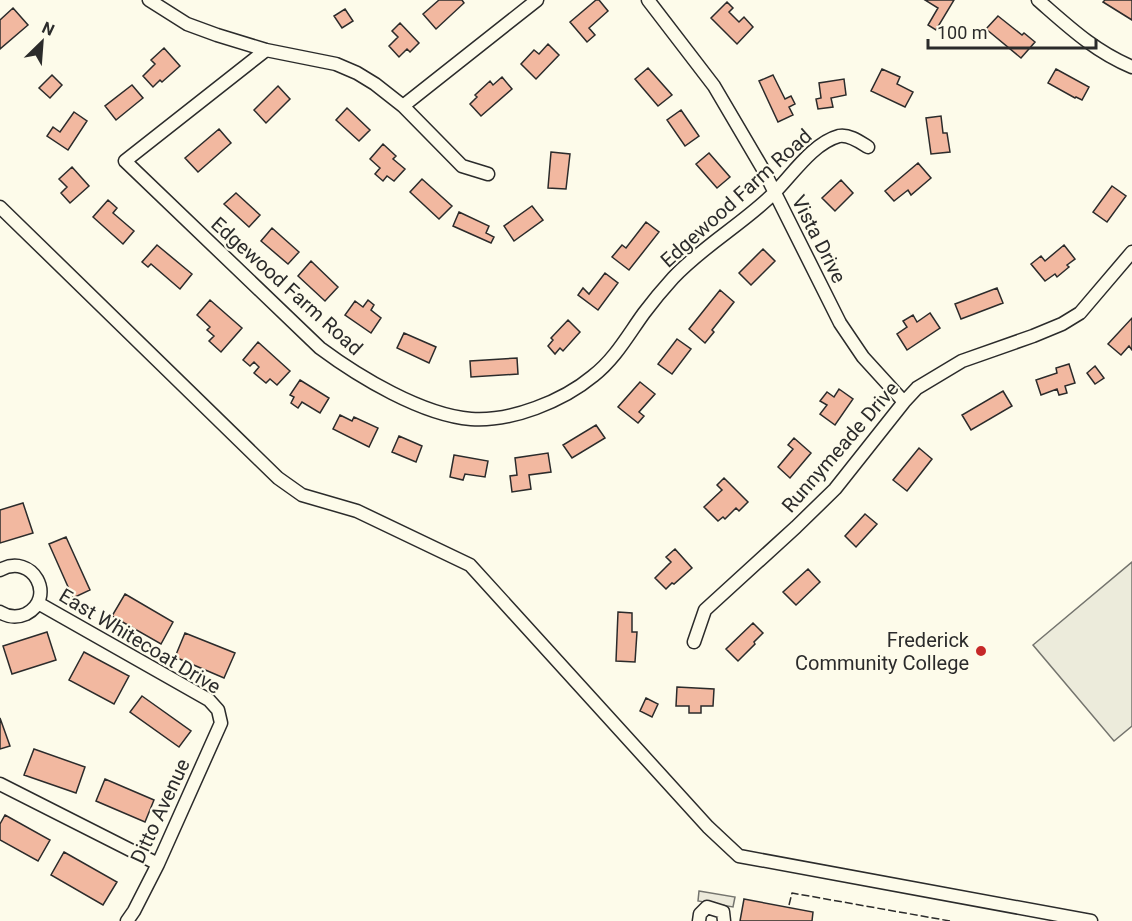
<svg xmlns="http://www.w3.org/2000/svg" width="1132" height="921" font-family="Roboto,sans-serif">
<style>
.green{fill:#ecebdb;stroke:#74746e;stroke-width:1.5}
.parking{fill:#eceadb;stroke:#74746e;stroke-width:1.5}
.building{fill:#f2b8a0;stroke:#2b2b2b;stroke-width:1.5}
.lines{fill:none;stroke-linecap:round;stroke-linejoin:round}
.minor-casing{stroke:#2b2b2b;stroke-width:15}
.minor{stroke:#fdfbea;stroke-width:12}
.fence{stroke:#2b2b2b;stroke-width:1.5;stroke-dasharray:8 3;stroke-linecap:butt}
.poi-dot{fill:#c62828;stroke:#fdfbea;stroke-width:2}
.labels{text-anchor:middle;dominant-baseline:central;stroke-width:4.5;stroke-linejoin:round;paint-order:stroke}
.street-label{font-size:20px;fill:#2b2b2b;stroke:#fdfbea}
.poi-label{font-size:20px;fill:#2b2b2b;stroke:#fdfbea;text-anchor:end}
</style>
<rect width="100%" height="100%" fill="#fdfbea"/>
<path class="green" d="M 1132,562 L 1132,726 L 1114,741 L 1033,645 Z"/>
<path class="parking" d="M 699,891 L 735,897 L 733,907 L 698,901 Z"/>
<path class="building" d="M 439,0 L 462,0 L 464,3 L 436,29 L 423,14 Z
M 596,0 L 599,0 L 608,11 L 589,28 L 595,35 L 587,42 L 570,22 Z
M 925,0 L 954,0 L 936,30 L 928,25 L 938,8 Z
M 1105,0 L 1132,0 L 1132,20 L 1103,2 Z
M 727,2 L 733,8 L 729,12 L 739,22 L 744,17 L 753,27 L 737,44 L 711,18 Z
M 13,8 L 28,25 L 0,49 L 0,20 Z
M 345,9 L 353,21 L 342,28 L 334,16 Z
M 998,16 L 1022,35 L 1024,33 L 1035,42 L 1021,58 L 986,29 Z
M 400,23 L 419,43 L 410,52 L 407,49 L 399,57 L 389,46 L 398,37 L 392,31 Z
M 548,44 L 559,55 L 536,79 L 521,64 L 534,50 L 539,54 Z
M 164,48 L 180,66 L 162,82 L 160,80 L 153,87 L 143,76 L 155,64 L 151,60 Z
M 648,68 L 672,95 L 658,106 L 635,79 Z
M 882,69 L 900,77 L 897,84 L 913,92 L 905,107 L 871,91 Z
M 1056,69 L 1089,87 L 1082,100 L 1076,97 L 1075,98 L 1048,83 Z
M 52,75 L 62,85 L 50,98 L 39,88 Z
M 773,75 L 785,99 L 791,96 L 795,104 L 789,107 L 793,115 L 778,122 L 759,81 Z
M 502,77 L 512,89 L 481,116 L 470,104 L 477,97 L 475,95 L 490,81 L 493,85 Z
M 844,79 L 846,95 L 831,98 L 833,107 L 818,109 L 816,99 L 821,98 L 819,83 Z
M 132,85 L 143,98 L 116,120 L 105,106 Z
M 278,86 L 290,99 L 266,123 L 254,110 Z
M 347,108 L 370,130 L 359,141 L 336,120 Z
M 681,110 L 699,136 L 685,146 L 667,120 Z
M 74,112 L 87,121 L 68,150 L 47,136 L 53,127 L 60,132 Z
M 941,116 L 943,133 L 947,133 L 950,152 L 931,154 L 926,118 Z
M 219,129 L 231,143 L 198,172 L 185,158 Z
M 383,144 L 396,156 L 393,159 L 405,169 L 394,181 L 387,176 L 383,181 L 375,174 L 380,168 L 370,159 Z
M 551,152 L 570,154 L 566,189 L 548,188 Z
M 709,153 L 730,177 L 717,188 L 696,164 Z
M 918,163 L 931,178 L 911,195 L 908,190 L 894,201 L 885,191 Z
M 72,167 L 89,186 L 70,203 L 61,193 L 67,187 L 59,179 Z
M 422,179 L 452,206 L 439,219 L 410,192 Z
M 841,180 L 853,193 L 835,211 L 822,198 Z
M 1112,186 L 1126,196 L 1107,222 L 1093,212 Z
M 236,193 L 260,215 L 249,227 L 224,204 Z
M 108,200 L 117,208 L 113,213 L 134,231 L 123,244 L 93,217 Z
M 532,206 L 543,220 L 514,241 L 504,226 Z
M 459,212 L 489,226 L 486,233 L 494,237 L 491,243 L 453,226 Z
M 646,222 L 659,232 L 629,270 L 612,257 L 622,245 L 626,248 Z
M 272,228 L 299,252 L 288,264 L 261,241 Z
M 157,245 L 192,274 L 180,289 L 151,264 L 148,267 L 142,262 Z
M 1064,245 L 1075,259 L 1067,265 L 1069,267 L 1057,277 L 1055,274 L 1045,281 L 1031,264 L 1041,256 L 1045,261 Z
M 763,249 L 775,261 L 751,285 L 739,273 Z
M 311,261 L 338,287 L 325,301 L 298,276 Z
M 605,273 L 618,283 L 598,310 L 578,295 L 583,288 L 589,294 Z
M 997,288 L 1003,303 L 961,319 L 955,304 Z
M 720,290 L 734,302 L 712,330 L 714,332 L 705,343 L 689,329 Z
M 210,300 L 242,328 L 221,352 L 209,341 L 214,336 L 207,330 L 210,327 L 197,315 Z
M 368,300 L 374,305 L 371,310 L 381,318 L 371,333 L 345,315 L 355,301 L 363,307 Z
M 930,313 L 940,328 L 907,350 L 897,334 L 907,327 L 903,321 L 913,315 L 917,322 Z
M 1132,318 L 1132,350 L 1129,346 L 1121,355 L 1108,344 Z
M 568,320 L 580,332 L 563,351 L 560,348 L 555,354 L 548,346 L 553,340 L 551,338 Z
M 404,333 L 436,347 L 429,363 L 397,348 Z
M 677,339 L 691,349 L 672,374 L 658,364 Z
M 258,342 L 290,371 L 277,385 L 270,379 L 266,383 L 254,373 L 259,367 L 254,362 L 250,366 L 243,360 Z
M 517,358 L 518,374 L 471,377 L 470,361 Z
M 1069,364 L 1075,383 L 1065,386 L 1067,393 L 1059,395 L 1057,389 L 1041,395 L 1036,380 L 1057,373 L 1056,368 Z
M 1095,366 L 1104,378 L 1095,384 L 1087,373 Z
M 300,380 L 329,398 L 320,413 L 302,402 L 298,408 L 291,403 L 294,397 L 290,395 Z
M 640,382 L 655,394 L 639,412 L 644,416 L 638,423 L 618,407 Z
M 839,389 L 853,399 L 835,425 L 820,414 L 827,405 L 820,401 L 827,392 L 834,397 Z
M 1003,391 L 1012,406 L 971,430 L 962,415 Z
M 340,415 L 352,421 L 354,417 L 378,428 L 369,447 L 333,429 Z
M 596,425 L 605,438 L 572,458 L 563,445 Z
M 399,436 L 422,446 L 416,462 L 392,452 Z
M 794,438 L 811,453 L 790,478 L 778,467 L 793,449 L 788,445 Z
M 919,448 L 932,459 L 907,491 L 893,480 Z
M 548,453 L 551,472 L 529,475 L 531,489 L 512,492 L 510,476 L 517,475 L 515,458 Z
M 454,455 L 488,461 L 485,477 L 465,474 L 463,480 L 450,477 Z
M 724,478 L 748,502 L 739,511 L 736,508 L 725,519 L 723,517 L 718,521 L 704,507 L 722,490 L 717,485 Z
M 23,503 L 33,533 L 0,543 L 0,510 Z
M 865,514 L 877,524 L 856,547 L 845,536 Z
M 66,537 L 90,590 L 73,598 L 49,544 Z
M 675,549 L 692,568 L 674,584 L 672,583 L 666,589 L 655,578 L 671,562 L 666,557 Z
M 808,569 L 820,582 L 796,605 L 783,592 Z
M 125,594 L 173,622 L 161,644 L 112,616 Z
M 618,612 L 632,613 L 632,632 L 637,632 L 635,662 L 616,661 Z
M 753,623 L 763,633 L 754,642 L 755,644 L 738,661 L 726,649 Z
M 47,632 L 56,660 L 12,674 L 3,646 Z
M 185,633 L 235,653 L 224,678 L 175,657 Z
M 84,652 L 129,676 L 114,704 L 69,680 Z
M 677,687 L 714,689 L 713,706 L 701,706 L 701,713 L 689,713 L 689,706 L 676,706 Z
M 142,696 L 191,731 L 179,747 L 130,712 Z
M 646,698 L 658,704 L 652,717 L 640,711 Z
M 0,718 L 10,746 L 0,749 Z
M 34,749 L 85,767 L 76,793 L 24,775 Z
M 105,779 L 154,800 L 145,822 L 96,801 Z
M 5,815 L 50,840 L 38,861 L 0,840 L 0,824 Z
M 64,852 L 117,882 L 103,905 L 51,875 Z
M 744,899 L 813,912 L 812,921 L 740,921 Z"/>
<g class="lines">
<g class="minor-casing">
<path id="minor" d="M 149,0 L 187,24 L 217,35 L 266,50 L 336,64 L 357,73 L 375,84 L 403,106 L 462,166 L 488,174
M 648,0 L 714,86 L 764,171 L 840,323 L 863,357 L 904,402
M 1038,0 C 1069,27 1094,51 1132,67
M 266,50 L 125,161 L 320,348 C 359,377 422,415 471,419 C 511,422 563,401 593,376 C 615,359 628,335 644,313 C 653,301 663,289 673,278 C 704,245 744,223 774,193 C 792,175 813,143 839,136 C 849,134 860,142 868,147
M 403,106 L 537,0
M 0,207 L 278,478 L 302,495 L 357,511 L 470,565 L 708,827 L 739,856 L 1091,921
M 0,570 C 33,552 57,598 26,614 C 17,618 8,617 0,612
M 38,603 L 209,700 L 218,710 L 221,723 L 158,864 L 134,911 L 127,921
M 694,642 L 705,610 L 796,527 L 835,489 L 904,402 L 917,388 L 962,361 L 1033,336 L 1062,324 L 1080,313 L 1132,252
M 0,784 L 158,864
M 699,921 L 700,914 L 707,907 L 723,912 L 724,921"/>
</g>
<use href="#minor" class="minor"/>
<path class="fence" d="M 789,905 L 792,893 L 950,921"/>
</g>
<circle class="poi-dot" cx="981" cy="651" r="6"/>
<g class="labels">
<g class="street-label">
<text transform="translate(736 198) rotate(-42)">Edgewood Farm Road</text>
<text transform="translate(819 239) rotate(63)">Vista Drive</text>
<text transform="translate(287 286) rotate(42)">Edgewood Farm Road</text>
<text transform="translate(840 447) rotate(-49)">Runnymeade Drive</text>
<text transform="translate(140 641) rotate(31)">East Whitecoat Drive</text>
<text transform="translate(160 811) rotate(-65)">Ditto Avenue</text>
</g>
<g class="poi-label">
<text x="969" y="640">Frederick<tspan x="969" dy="23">Community College</tspan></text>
</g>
</g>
<g transform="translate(42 42) rotate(25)" stroke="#fdfbea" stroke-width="4.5" paint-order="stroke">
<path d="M0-4.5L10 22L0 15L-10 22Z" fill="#2b2b2b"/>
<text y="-9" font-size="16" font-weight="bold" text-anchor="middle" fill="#2b2b2b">N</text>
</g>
<path d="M928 39v9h168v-9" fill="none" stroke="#2b2b2b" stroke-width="3"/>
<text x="937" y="39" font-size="18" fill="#2b2b2b" stroke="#fdfbea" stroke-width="4.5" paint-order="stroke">100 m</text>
</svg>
